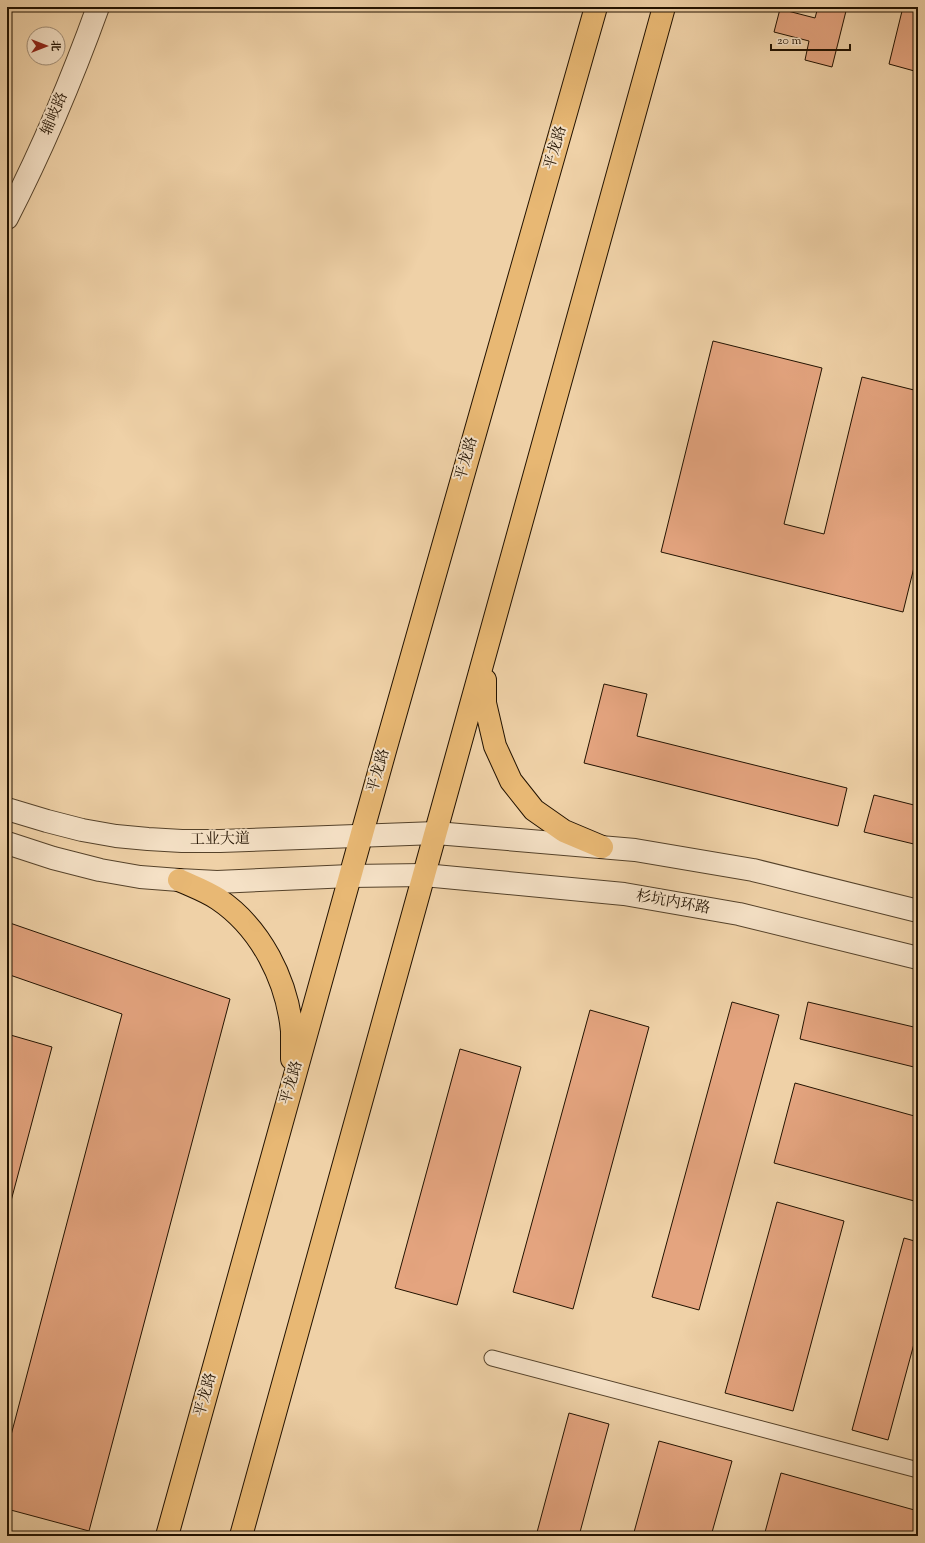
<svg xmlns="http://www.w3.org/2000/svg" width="925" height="1543" font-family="'Sorts Mill Goudy','Noto Serif SC',serif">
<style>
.building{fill:#e4a47f;stroke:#221200}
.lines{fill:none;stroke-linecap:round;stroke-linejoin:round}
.service-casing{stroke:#55422a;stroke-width:17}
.minor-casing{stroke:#55422a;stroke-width:24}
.tertiary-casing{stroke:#55422a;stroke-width:24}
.primary-casing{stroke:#221200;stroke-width:24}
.service{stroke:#f5e1c6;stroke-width:15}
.minor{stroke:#f5e1c6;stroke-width:22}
.tertiary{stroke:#f5e1c6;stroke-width:22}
.primary{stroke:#e8b874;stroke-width:22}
.labels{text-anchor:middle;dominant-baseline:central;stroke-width:4;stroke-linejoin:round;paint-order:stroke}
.street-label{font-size:15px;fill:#221200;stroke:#f5e1c6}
</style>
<rect width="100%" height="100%" fill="#efd1a7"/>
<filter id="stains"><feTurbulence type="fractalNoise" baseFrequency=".005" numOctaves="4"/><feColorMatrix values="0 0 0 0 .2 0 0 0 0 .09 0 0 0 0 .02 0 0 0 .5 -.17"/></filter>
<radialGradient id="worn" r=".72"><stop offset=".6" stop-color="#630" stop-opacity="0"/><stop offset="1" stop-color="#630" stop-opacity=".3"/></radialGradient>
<path class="building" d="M 818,7 L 847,7 L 832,67 L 805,60 L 809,41 L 774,32 L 780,9 L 815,18 Z
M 903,7 L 918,7 L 918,72 L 889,64 Z
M 713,341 L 822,368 L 784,524 L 824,534 L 862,377 L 918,391 L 918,551 L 903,612 L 661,552 Z
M 604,684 L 647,694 L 637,736 L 847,788 L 838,826 L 584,763 Z
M 874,795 L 918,806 L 918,845 L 864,832 Z
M 7,922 L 230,999 L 89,1531 L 7,1509 L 7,1438 L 10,1439 L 122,1014 L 7,974 Z
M 732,1002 L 779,1015 L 699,1310 L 652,1297 Z
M 808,1002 L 918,1028 L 918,1068 L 800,1039 Z
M 590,1010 L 649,1027 L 573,1309 L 513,1292 Z
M 7,1034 L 52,1047 L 7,1216 Z
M 460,1049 L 521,1067 L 457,1305 L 395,1288 Z
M 795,1083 L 918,1117 L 918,1202 L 774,1163 Z
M 777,1202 L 844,1221 L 793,1411 L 725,1393 Z
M 904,1238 L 918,1242 L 918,1329 L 888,1440 L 852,1430 Z
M 569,1413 L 609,1424 L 579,1536 L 536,1536 Z
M 659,1441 L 732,1461 L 711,1536 L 633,1536 Z
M 781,1473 L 918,1511 L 918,1536 L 764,1536 Z"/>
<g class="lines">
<g class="service-casing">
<path id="service" d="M 492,1358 L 918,1470"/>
</g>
<g class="minor-casing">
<path id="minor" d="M 7,218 C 42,150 72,79 98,7"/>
</g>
<g class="tertiary-casing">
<path id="tertiary" d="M 7,809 L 47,821 L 82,830 L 116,836 L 148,839 L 182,841 L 220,841 L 436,833 L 635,850 L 753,870 L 918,911
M 7,843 L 53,858 L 100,870 L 140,877 L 179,880 L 217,882 L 350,876 L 424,875 L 624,894 L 739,914 L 918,958"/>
</g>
<g class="primary-casing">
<path id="primary" d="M 485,680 L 485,703 L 495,746 L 511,781 L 534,810 L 564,831 L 602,847
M 179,880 C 192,886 206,891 218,899 C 261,928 287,980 292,1031 C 292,1040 292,1050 292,1059
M 167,1536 L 386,747 L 596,7
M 241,1536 L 664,7"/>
</g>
<use href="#service" class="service"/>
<use href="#minor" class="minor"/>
<use href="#tertiary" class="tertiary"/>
<use href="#primary" class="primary"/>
</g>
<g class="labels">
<g class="street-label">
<text transform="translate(55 114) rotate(-67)">辅岐路</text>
<text transform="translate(556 148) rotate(-74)">平龙路</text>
<text transform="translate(467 459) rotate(-74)">平龙路</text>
<text transform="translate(379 771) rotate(-74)">平龙路</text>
<text transform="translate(220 840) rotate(-1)">工业大道</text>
<text transform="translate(673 903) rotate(10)">杉坑内环路</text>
<text transform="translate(292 1083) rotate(-74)">平龙路</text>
<text transform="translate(206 1395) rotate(-74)">平龙路</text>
</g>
</g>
<rect width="925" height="1543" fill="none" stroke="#efd1a7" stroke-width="24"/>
<rect x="8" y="8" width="909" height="1527" fill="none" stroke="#221200" stroke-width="2"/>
<rect x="12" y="12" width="901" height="1519" fill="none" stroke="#221200"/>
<g transform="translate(46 46) rotate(90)"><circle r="19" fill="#f5e1c6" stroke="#a18e77"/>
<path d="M0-3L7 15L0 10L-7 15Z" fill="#8f2418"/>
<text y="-6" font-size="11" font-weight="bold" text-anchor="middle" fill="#221200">北</text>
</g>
<path d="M771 44v6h79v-6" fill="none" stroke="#221200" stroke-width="2"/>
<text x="777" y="44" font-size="12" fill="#221200" stroke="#f5e1c6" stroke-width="3" paint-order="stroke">20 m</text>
<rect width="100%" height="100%" filter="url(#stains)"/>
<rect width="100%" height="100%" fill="url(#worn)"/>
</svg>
